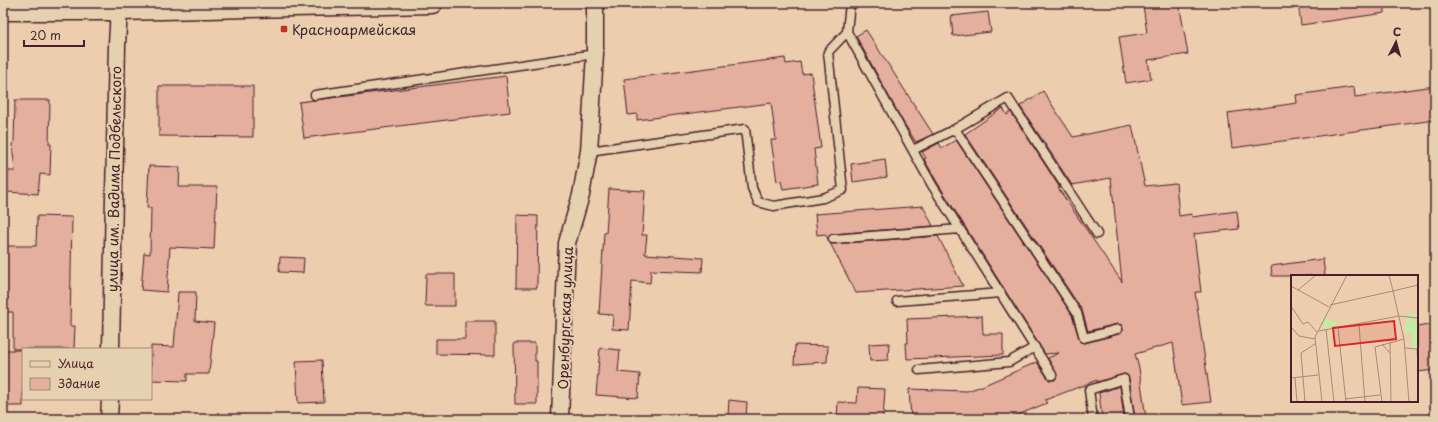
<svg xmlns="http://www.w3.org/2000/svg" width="1438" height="422" font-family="'Playpen Sans',sans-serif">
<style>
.building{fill:#e4af9d;stroke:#4a1f2b}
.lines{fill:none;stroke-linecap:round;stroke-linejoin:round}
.service-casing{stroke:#4a1f2b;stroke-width:11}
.minor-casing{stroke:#4a1f2b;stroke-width:19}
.tertiary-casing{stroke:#4a1f2b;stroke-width:23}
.service{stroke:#e5d1af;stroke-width:8}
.minor{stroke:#e5d1af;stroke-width:16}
.tertiary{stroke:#e5d1af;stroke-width:20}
.poi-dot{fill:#c8321e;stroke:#e5d1af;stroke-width:1.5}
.labels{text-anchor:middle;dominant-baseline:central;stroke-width:4;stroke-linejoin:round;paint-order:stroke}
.poi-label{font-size:14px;fill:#4a1f2b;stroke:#e5d1af;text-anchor:start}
.street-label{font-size:14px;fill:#4a1f2b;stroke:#e5d1af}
.inset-road{fill:none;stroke:#ab887a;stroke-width:1}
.view{fill:#d62828;fill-opacity:0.15;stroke:#d62828;stroke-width:2}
.inset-edge{fill:none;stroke:#4a1f2b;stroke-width:2}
</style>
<rect width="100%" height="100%" fill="#ecceaf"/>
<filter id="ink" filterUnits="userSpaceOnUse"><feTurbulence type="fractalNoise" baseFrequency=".025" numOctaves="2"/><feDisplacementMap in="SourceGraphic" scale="8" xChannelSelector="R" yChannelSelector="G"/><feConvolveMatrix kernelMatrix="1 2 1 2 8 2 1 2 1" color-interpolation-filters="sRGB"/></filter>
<g filter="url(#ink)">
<path class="building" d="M 1158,3 L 1179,3 L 1188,54 L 1148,60 L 1151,79 L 1126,83 L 1119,37 L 1147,33 L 1143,5 Z
M 1298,3 L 1385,3 L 1385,13 L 1301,25 Z
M 988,12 L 991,32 L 953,36 L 951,16 Z
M 866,30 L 933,134 L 916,142 L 903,122 L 856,36 Z
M 785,58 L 786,64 L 800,62 L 802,74 L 811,73 L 821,148 L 814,149 L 818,184 L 783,189 L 781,181 L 777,182 L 771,140 L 776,140 L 771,103 L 637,120 L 637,114 L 628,115 L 624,79 Z
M 506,76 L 510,112 L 304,138 L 299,102 Z
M 159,86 L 253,86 L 253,137 L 159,136 Z
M 1435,86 L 1435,120 L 1232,148 L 1228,113 L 1297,103 L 1296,95 L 1354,87 L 1355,97 Z
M 1043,91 L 1073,137 L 1132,125 L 1145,186 L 1176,183 L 1179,216 L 1191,214 L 1192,217 L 1237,211 L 1239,229 L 1194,234 L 1201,292 L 1195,292 L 1211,402 L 1182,405 L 1173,343 L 1135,354 L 1139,368 L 1146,419 L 1135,419 L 1129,378 L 1125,374 L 1097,382 L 1097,380 L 1045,400 L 1047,403 L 1008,419 L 911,419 L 909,389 L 967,391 L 982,386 L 1037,362 L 1049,380 L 1055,380 L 1057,375 L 1048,358 L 1059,353 L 1045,354 L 937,182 L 924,159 L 926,158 L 922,152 L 939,143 L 942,148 L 956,140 L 1072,315 L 1080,342 L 1085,343 L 1119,334 L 1123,331 L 1122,325 L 1117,324 L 1088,331 L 1082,310 L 965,134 L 1003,108 L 1007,115 L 1011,112 L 1060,188 L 1058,188 L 1122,282 L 1111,178 L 1072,185 L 1020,106 Z
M 15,100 L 50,100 L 49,144 L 51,144 L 50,175 L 40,174 L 38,194 L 7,192 L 8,171 L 15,171 L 12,144 L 14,143 Z
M 885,159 L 887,177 L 853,182 L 851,164 Z
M 149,166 L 180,167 L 179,187 L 217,187 L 214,249 L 170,247 L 167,292 L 141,290 L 144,253 L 150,254 L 151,208 L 147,208 Z
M 609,189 L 645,191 L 642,235 L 647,235 L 645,254 L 703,258 L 702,272 L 651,270 L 650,283 L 632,281 L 629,330 L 612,329 L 613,315 L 599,314 L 604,233 L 606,233 Z
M 923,206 L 933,226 L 833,234 L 830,235 L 828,239 L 825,234 L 817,235 L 815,214 Z
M 517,215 L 538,216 L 537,288 L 516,288 Z
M 37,216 L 72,217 L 70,326 L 75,326 L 74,349 L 13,349 L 13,312 L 3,312 L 3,246 L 36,246 Z
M 938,236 L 963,286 L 856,293 L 830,243 L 833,244 Z
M 280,257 L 304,258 L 303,273 L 279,272 Z
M 1323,259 L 1325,276 L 1272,276 L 1271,266 Z
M 426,274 L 455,274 L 455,306 L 425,306 Z
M 178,292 L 196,292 L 195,321 L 214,323 L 209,374 L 187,374 L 187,381 L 151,380 L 151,346 L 174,347 Z
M 982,316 L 983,334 L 1003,334 L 1003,355 L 907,359 L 906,343 L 908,343 L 907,319 Z
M 465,321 L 495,321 L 495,355 L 436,354 L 436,339 L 465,339 Z
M 1435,324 L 1435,370 L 1417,372 L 1417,327 Z
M 514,343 L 535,343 L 535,361 L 537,361 L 537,404 L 515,404 Z
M 889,343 L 888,360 L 870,361 L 869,344 Z
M 795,345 L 828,346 L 827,362 L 794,364 Z
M 600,348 L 620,350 L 618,372 L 640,374 L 638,398 L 596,395 Z
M 3,350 L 23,350 L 23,406 L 3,406 Z
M 322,360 L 324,402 L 298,403 L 296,361 Z
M 1120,386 L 1124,419 L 1102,419 L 1099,393 Z
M 858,388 L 885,389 L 883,419 L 837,419 L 838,402 L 857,403 Z
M 729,400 L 747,402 L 746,418 L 728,416 Z"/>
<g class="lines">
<g class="service-casing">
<path id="service" d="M 850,3 L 847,32 L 932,185 L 1052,375
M 315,95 L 595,54
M 955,129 L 1077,313 L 1084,338 L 1118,329
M 913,150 L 955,129 L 1008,98 L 1097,234
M 589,151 L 745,129 L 752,188 L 758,202 L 774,206 L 823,198 L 843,190 L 828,52 L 847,32
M 833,239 L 960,229
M 897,301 L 1001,293
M 919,370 L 1009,362 L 1035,347
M 1093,419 L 1089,390 L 1124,379 L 1130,419"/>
</g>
<g class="minor-casing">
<path id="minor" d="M 111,349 L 117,44 L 119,10
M 109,419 L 110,399
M 560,419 L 567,243 L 581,195 L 589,151 L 595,54 L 595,3"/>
</g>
<g class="tertiary-casing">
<path id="tertiary" d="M 3,10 L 119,10 L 432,3"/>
</g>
<use href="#service" class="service"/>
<use href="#minor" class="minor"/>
<use href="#tertiary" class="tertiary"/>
</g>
</g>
<rect class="poi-dot" x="280" y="25" width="8" height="8" rx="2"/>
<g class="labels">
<g class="poi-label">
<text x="292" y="29">Красноармейская</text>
</g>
<g class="street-label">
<text transform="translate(114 179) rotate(-89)">улица им. Вадима Подбельского</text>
<text transform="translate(565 318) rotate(-88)">Оренбургская улица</text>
</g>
</g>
<g transform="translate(1291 275)">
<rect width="127" height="127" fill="#ecceaf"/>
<path d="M 127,38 L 127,43 L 123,43 L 120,47 L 127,45 L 127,75 L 121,73 L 120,58 L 114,58 L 113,51 L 119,49 L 114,46 L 117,39 ZM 35,42 L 40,45 L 50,52 L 31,53 Z" fill="#c4eaa4"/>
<path class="inset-road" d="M 0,11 L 38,32M 7,15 L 25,0M 39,30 L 102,16 L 98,0M 0,31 L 12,49 L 17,47 L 26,57M 68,50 L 74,127M 0,52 L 8,61 L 24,64M 47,53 L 55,127M 35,54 L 43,127M 28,56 L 108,41 L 127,43M 99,67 L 100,127M 91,69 L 99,78M 114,73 L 126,74 L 127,92M 0,103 L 27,100M 4,103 L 6,127M 54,124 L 89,120M 14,127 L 10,78 L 24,69M 31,127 L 24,62 L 56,0M 91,127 L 84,72 L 113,64M 118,127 L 113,64 L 102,16 L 127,10"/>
<path class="view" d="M 103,46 L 105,64 L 44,71 L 42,53 Z"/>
<rect width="127" height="127" class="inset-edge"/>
</g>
<rect width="1438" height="422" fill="none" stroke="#e5d1af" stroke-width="16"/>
<rect x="8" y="8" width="1422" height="406" fill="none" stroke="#4a1f2b" stroke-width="1.5" filter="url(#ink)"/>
<rect x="22" y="348" width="130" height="52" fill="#e5d1af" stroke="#a78a7a"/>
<rect x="30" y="361" width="20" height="6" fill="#e5d1af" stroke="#a78a7a"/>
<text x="58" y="368" font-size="12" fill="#4a1f2b">Улица</text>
<rect x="30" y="378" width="20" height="12" fill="#e4af9d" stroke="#a78a7a"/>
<text x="58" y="388" font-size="12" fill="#4a1f2b">Здание</text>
<g transform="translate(1396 42) rotate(6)" stroke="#e5d1af" stroke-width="3" paint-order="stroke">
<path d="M0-3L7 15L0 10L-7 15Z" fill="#4a1f2b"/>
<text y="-6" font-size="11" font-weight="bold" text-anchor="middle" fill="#4a1f2b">С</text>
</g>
<path d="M24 40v6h60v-6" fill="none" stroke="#4a1f2b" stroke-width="2"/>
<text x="30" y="40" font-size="12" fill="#4a1f2b" stroke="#e5d1af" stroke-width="3" paint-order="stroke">20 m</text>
</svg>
